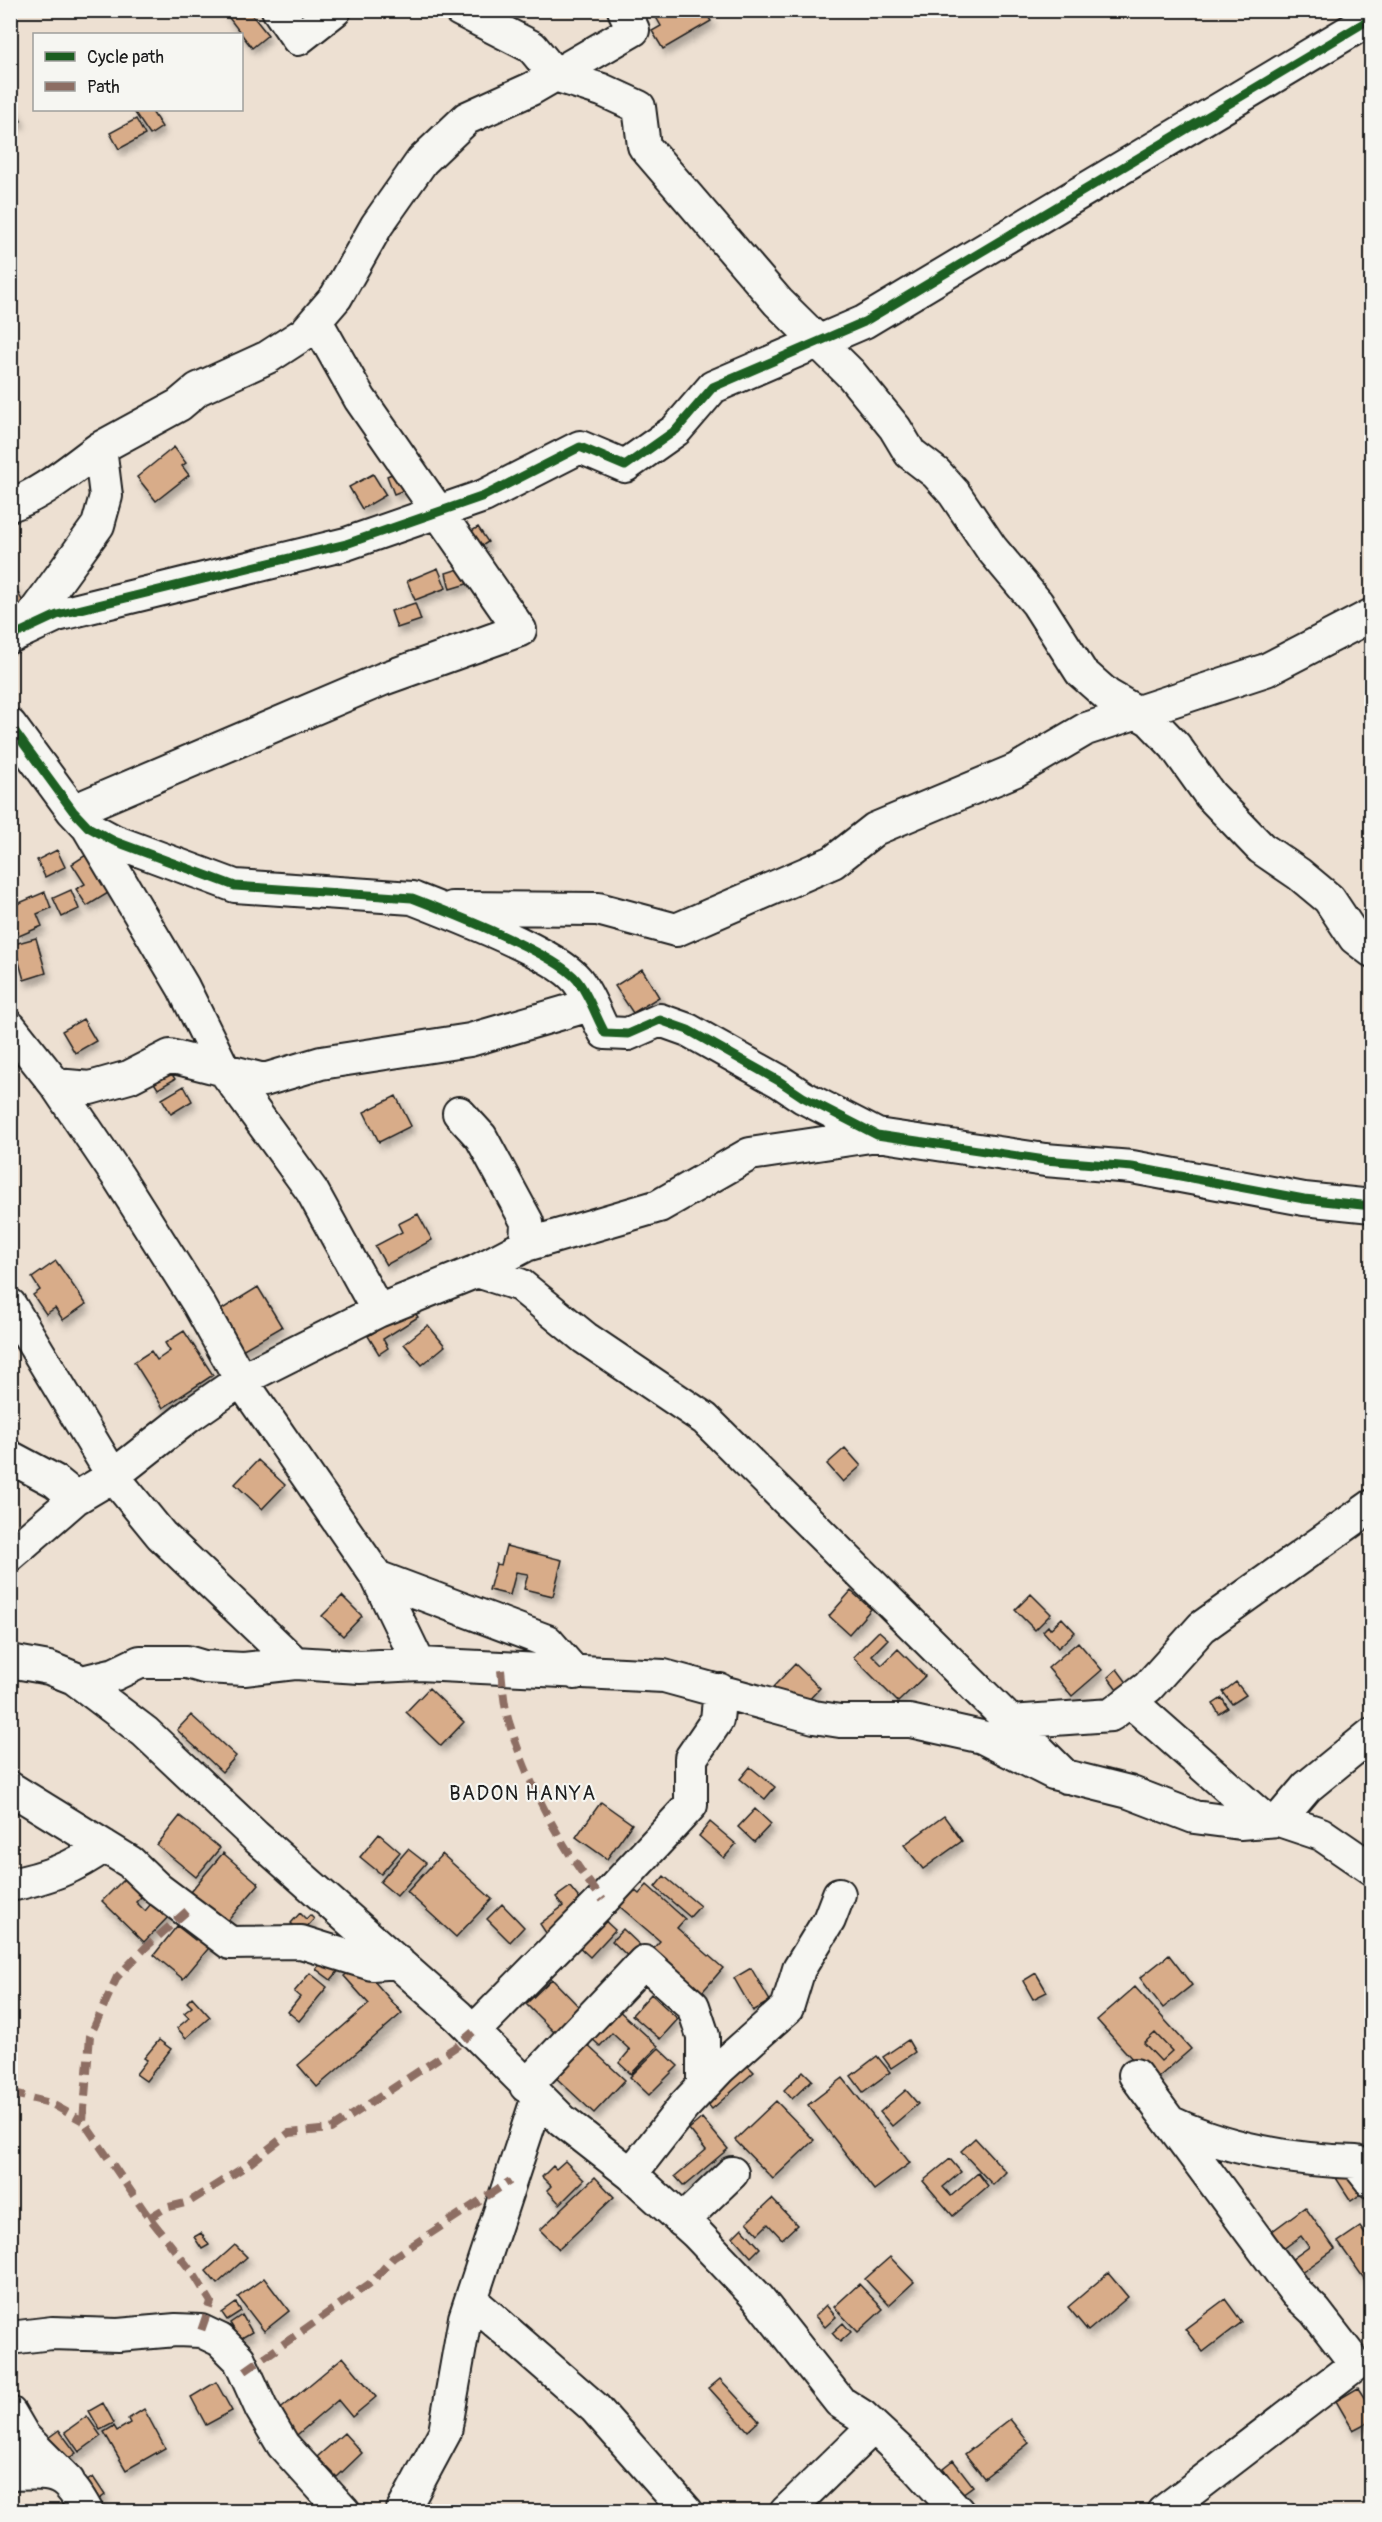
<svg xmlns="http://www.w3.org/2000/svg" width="1382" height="2522" font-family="Pangolin,sans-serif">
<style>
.building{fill:#d8ac89;stroke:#1c1c1c;stroke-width:1.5;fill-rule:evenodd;filter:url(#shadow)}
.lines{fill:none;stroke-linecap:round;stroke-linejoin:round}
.minor-casing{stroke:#1c1c1c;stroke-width:36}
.minor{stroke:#f6f6f2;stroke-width:32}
.quiet{stroke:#8d6e63;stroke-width:8;stroke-dasharray:15 8;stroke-linecap:butt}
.cycleway-casing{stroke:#f6f6f2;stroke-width:13}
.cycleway{stroke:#1b5e20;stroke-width:9}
.labels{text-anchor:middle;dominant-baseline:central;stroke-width:4.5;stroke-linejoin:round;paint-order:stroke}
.quarter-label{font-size:20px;letter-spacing:1.5px;fill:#1c1c1c;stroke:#f6f6f2}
</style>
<defs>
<filter id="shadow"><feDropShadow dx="3.5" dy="6" stdDeviation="3" flood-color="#0004"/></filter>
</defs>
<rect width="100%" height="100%" fill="#ede0d2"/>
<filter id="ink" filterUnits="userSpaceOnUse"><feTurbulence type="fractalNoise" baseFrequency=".0167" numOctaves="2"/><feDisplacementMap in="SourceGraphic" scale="12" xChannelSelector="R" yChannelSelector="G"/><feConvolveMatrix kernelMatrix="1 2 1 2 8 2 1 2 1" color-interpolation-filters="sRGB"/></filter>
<g filter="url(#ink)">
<path class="building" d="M 223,10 L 248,10 L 268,35 L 252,48 Z
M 652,10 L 704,10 L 711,21 L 663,49 L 652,31 L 661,26 Z
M 10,101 L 21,121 L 10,126 Z
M 133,110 L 151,110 L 162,127 L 150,135 Z
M 136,119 L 145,135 L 119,149 L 110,133 Z
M 174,447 L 186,463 L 182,466 L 189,475 L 156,501 L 137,477 Z
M 402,470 L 409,488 L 394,494 L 387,476 Z
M 373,474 L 386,495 L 362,509 L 349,487 Z
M 478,527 L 488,542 L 474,551 L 464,536 Z
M 465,567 L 470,583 L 450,589 L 446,573 Z
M 438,568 L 446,588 L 415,600 L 407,581 Z
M 10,579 L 27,609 L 10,618 Z
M 415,603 L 421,620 L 397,628 L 391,611 Z
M 57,850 L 65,867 L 45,877 L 37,860 Z
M 89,853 L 113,890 L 87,906 L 76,889 L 85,884 L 72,864 Z
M 71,890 L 79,909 L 62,917 L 53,898 Z
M 45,892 L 51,908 L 37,914 L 42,926 L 19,936 L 10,915 L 10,907 Z
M 36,938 L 46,973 L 24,980 L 14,944 Z
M 642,969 L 659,997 L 633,1013 L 615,986 Z
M 83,1019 L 96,1041 L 75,1053 L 62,1031 Z
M 170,1071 L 175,1079 L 158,1089 L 153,1081 Z
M 184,1086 L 192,1101 L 171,1114 L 162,1099 Z
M 396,1096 L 411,1126 L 379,1142 L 364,1112 Z
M 418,1214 L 432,1240 L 386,1265 L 375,1246 L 402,1232 L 398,1224 Z
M 56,1261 L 86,1304 L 63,1320 L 55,1308 L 46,1314 L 33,1295 L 40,1290 L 32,1278 Z
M 258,1287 L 282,1327 L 242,1350 L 219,1311 Z
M 412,1309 L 418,1317 L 383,1339 L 388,1348 L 379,1354 L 368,1336 Z
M 428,1325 L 445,1346 L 422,1365 L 404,1344 Z
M 184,1331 L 213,1375 L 163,1408 L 134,1362 L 151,1351 L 157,1360 L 170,1351 L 165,1343 Z
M 845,1448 L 861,1466 L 843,1482 L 827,1464 Z
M 258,1460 L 285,1485 L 262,1509 L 235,1484 Z
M 506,1546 L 562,1560 L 553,1596 L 524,1589 L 528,1574 L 516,1572 L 510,1595 L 489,1590 L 496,1564 L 501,1565 Z
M 851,1591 L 871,1609 L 849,1634 L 829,1616 Z
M 1031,1594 L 1051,1614 L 1035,1630 L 1015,1610 Z
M 342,1596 L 362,1616 L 343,1636 L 322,1616 Z
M 1062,1618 L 1075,1632 L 1058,1648 L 1043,1631 L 1048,1626 L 1050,1629 Z
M 879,1631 L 888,1639 L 872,1655 L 882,1665 L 898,1649 L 925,1676 L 898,1702 L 853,1657 Z
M 1078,1642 L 1102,1670 L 1072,1696 L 1048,1668 Z
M 795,1664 L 820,1688 L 802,1707 L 792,1705 L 773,1687 Z
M 1117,1669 L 1131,1688 L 1118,1697 L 1114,1692 L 1117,1689 L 1108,1677 Z
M 1236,1682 L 1246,1695 L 1232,1704 L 1223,1692 Z
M 429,1688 L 464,1722 L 441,1746 L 406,1712 Z
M 1222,1698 L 1228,1708 L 1219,1714 L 1213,1704 Z
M 191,1715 L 236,1756 L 222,1772 L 177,1730 Z
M 750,1767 L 775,1787 L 765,1799 L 740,1779 Z
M 601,1802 L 632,1824 L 607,1859 L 576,1837 Z
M 755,1809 L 771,1824 L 754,1842 L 738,1827 Z
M 180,1816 L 220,1848 L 196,1877 L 157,1845 Z
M 944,1816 L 962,1841 L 923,1869 L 904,1845 Z
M 710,1822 L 736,1844 L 724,1858 L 699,1836 Z
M 379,1834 L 400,1852 L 381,1874 L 360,1857 Z
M 408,1849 L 426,1863 L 397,1896 L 380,1882 Z
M 223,1853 L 259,1884 L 226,1923 L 190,1892 Z
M 442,1854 L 492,1899 L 456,1937 L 407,1892 Z
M 129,1874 L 147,1891 L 136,1902 L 145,1911 L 155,1899 L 171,1914 L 144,1942 L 102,1901 Z
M 664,1876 L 700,1906 L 690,1917 L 655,1887 Z
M 626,1883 L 639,1894 L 647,1885 L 685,1919 L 677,1928 L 723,1968 L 697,1998 L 647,1955 L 660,1941 L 612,1900 Z
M 570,1887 L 586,1907 L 548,1936 L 540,1924 L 563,1906 L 556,1897 Z
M 502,1904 L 524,1927 L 510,1942 L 487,1919 Z
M 300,1913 L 306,1919 L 310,1915 L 314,1919 L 301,1933 L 291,1923 Z
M 602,1918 L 615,1930 L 590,1957 L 577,1945 Z
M 177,1926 L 195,1940 L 205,1928 L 218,1937 L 183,1979 L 154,1955 Z
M 623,1929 L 646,1951 L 635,1963 L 612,1941 Z
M 1169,1955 L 1192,1985 L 1163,2008 L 1140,1978 Z
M 325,1957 L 340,1969 L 331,1980 L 316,1969 Z
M 359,1964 L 402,2013 L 317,2087 L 298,2065 L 369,2004 L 344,1976 Z
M 751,1968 L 770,2001 L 753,2011 L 734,1978 Z
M 310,1973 L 327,1987 L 299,2021 L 288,2012 L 300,1997 L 294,1992 Z
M 1036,1973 L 1047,1992 L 1033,1999 L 1023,1981 Z
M 552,1979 L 587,2015 L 562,2040 L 526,2004 Z
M 1135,1987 L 1191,2049 L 1153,2082 L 1097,2020 ZM 1155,2033 L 1172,2051 L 1161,2061 L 1144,2043 Z
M 651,1994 L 678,2019 L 660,2039 L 632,2015 Z
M 192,1997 L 210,2017 L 186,2038 L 177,2028 L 189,2018 L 184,2013 L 192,2007 L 187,2002 Z
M 616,2008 L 658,2046 L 631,2074 L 619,2063 L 630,2050 L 612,2033 L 600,2046 L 590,2037 Z
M 1155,2033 L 1172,2051 L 1161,2061 L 1144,2043 Z
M 159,2040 L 171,2049 L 146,2081 L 136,2074 L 147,2060 L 144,2058 Z
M 908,2040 L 915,2052 L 891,2068 L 883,2057 Z
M 584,2042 L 625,2080 L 594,2113 L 553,2075 Z
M 659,2048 L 678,2066 L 649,2095 L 630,2077 Z
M 877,2056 L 890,2072 L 863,2092 L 851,2076 Z
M 746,2064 L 754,2072 L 712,2109 L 705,2101 Z
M 803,2071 L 812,2080 L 792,2099 L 784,2090 Z
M 843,2078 L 910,2163 L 874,2190 L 808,2105 Z
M 906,2090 L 918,2104 L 892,2126 L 880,2112 Z
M 776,2101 L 814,2140 L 773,2179 L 735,2140 Z
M 702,2118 L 728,2149 L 684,2186 L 675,2176 L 706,2150 L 689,2129 Z
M 975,2138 L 1006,2172 L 993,2185 L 961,2151 Z
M 950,2159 L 961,2172 L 943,2187 L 951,2196 L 978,2173 L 988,2186 L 953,2216 L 923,2181 Z
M 565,2161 L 584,2180 L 560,2204 L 547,2190 L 551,2186 L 542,2177 L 553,2166 L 556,2169 Z
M 1349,2170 L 1364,2192 L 1351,2201 L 1336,2178 Z
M 595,2177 L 614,2197 L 559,2249 L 540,2230 Z
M 772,2199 L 797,2225 L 782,2239 L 768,2224 L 758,2234 L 747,2222 Z
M 1305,2207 L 1335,2249 L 1301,2273 L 1291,2260 L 1309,2247 L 1301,2236 L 1279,2252 L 1267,2235 Z
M 1360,2227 L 1372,2244 L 1372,2275 L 1365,2280 L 1338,2242 Z
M 742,2228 L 760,2248 L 751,2257 L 733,2237 Z
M 201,2233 L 209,2245 L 202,2249 L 194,2237 Z
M 235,2245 L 247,2257 L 217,2284 L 206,2271 Z
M 890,2257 L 914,2282 L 889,2305 L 865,2279 Z
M 1108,2273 L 1128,2297 L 1088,2331 L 1068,2307 Z
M 264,2278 L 289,2311 L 264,2331 L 238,2297 Z
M 859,2284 L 883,2309 L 858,2332 L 834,2307 Z
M 1225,2299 L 1242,2322 L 1203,2352 L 1185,2329 Z
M 236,2303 L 241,2311 L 227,2320 L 222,2313 Z
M 826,2305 L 836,2317 L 825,2327 L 815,2316 Z
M 242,2315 L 252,2332 L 240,2339 L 230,2323 Z
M 843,2323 L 851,2332 L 840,2342 L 832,2333 Z
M 343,2357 L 376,2397 L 352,2417 L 338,2400 L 291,2440 L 271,2417 Z
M 720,2379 L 759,2421 L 748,2431 L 709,2388 Z
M 216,2382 L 232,2411 L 206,2425 L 191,2397 Z
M 1358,2388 L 1372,2410 L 1372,2420 L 1353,2430 L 1336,2401 Z
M 103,2403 L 114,2423 L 100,2430 L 89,2411 Z
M 144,2409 L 165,2448 L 126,2470 L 104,2432 L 114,2426 L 117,2431 L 130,2423 L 128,2419 Z
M 87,2416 L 101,2436 L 79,2452 L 65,2432 Z
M 1010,2419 L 1029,2443 L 984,2478 L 965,2454 Z
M 59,2430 L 76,2453 L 65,2461 L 48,2438 Z
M 344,2433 L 362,2453 L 337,2477 L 317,2457 Z
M 953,2460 L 973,2486 L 962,2494 L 943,2468 Z
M 93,2477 L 105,2495 L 95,2502 L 83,2484 Z"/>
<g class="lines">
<g class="minor-casing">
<path id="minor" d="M 278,10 L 298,39 L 335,10
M 460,10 L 532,47 L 555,75 L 602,90 L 639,107 L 644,146 L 778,302 L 851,374 L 895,428 L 910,453 L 936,473 L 954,493 L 991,548 L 1037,603 L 1081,672 L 1107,695 L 1150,720 L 1175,746 L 1210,795 L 1261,848 L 1299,874 L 1329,899 L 1355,938 L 1372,951
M 10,505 C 43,494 72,468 100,448
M 22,630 L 98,525 L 106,496 L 100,448 L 179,405 L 198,389 L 268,357 L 305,333 L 336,297 L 377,225 L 422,161 L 467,118 L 531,89 L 633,30 L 624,10
M 10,637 L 57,615 L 346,544 L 484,496 L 580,447 L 625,466 L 676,430 L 713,387 L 864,322 L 1372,18
M 10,725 L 73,811 L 88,827 L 114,841 L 235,886 L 412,898 C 448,912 555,953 577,980 C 589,995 596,1017 605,1033 L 628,1034 L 660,1020 L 688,1030 L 779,1081 L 803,1097 L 877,1135 L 1045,1160 L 1132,1167 L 1304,1199 L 1372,1206
M 73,811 L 383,679 L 520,630 L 360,399 L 316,321
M 88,827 L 183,987 L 224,1070 L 312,1191 L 378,1311
M 452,908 L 598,909 L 676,930 L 833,862 L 875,829 L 1016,770 L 1086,729 L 1266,670 L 1372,615
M 10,1027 L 56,1085 L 119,1178 L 198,1303 L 241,1380 L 377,1577 L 419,1664
M 56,1085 L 90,1088 L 129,1077 L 170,1056 L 264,1080 L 321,1063 L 470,1040 L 590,1005
M 459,1113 L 481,1137 L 527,1222 L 526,1245
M 477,1271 L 526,1245 L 659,1206 L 750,1154 L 877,1135
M 10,1305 L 113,1476 L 161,1535 L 295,1663
M 10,1457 L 55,1481 L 76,1498
M 10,1555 L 76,1498 L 113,1476 L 189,1416 L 241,1380 L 378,1311 L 477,1271 L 520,1285 L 585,1338 L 705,1419 L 1066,1777
M 377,1577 L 547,1641 L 575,1673
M 10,1661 L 49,1668 L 74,1678 L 145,1732 L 255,1836 L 458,2016 L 562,2120 L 631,2174 L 697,2234 L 758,2298 L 840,2402 L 862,2416 L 918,2468 L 958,2512
M 82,1682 L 115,1674 L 140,1662 L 187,1662 L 204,1667 L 244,1669 L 295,1663 L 360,1667 L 419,1664 L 664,1676 L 814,1717 L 840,1721 L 910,1721 L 982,1737 L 1053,1773 L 1129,1792 L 1194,1817 L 1240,1823 L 1279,1820 L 1321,1834 L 1372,1869
M 1130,1701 L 1266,1821
M 1011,1722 L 1111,1715 L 1148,1687 L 1202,1627 L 1372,1506
M 10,1788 L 130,1862 L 158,1889 L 230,1943 L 301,1942 L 372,1964 L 398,1962
M 1279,1820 L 1307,1787 L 1372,1734
M 10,1885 C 46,1878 74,1868 104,1846
M 473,2032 L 603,1900 L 691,1805 L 691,1758 L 717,1720 L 720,1690
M 1135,2075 L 1296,2293 L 1315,2311 L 1356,2364 L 1163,2512
M 526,2086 L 644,1962 L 693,2006 L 703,2036 L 703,2085
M 1172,2123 C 1229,2150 1294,2160 1356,2162 L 1372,2182
M 631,2174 L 684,2106 L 720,2068 L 787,2008 L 799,1969 L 829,1920 L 839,1894
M 682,2221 L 732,2173
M 471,2300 L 595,2408 L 687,2512
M 10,2338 L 52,2333 L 118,2335 L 176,2330 L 201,2331 L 220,2340 L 239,2359 L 261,2408 L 283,2445 L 344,2512
M 10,2413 L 24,2437 L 16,2456
M 24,2437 L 68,2481
M 10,2474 C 55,2473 64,2470 87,2512
M 402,2512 L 445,2432 L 465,2318 L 538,2097
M 786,2512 L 873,2427"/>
</g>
<use href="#minor" class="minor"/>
<path class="quiet" d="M 501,1670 C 503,1688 504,1708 510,1725 C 529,1787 562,1850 603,1900
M 187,1911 L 146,1947 L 117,1977 L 90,2036 L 83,2121 L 145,2212 L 195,2276 L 211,2302 L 201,2331
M 10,2093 L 50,2103 L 83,2121
M 149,2218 L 165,2208 L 189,2202 L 249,2164 L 289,2133 L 331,2129 L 457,2046 L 473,2032
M 245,2371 L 372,2282 L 393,2258 L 510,2181"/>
<g class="cycleway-casing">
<path id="cycleway" d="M 10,637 L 57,615 L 346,544 L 484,496 L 580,447 L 625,466 L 676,430 L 713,387 L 864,322 L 1372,18
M 10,725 L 73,811 L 88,827 L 114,841 L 235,886 L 412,898 C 448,912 555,953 577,980 C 589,995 596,1017 605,1033 L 628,1034 L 660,1020 L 688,1030 L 779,1081 L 803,1097 L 877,1135 L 1045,1160 L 1132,1167 L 1304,1199 L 1372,1206"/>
</g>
<use href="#cycleway" class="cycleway"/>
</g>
</g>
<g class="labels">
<g class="quarter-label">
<text x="523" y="1793">BADON HANYA</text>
</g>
</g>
<rect width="1382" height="2522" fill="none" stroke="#f6f6f2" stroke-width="36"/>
<rect x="18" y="18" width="1346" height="2486" fill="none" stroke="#1c1c1c" stroke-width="2" filter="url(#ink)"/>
<rect x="33" y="33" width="210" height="78" fill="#f6f6f2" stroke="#9f9f9c" stroke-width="1.5"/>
<rect x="45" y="52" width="30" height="9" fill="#1b5e20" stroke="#9f9f9c" stroke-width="1.5"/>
<text x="87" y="63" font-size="18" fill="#1c1c1c">Cycle path</text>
<rect x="45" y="82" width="30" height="9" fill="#8d6e63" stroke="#9f9f9c" stroke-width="1.5"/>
<text x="87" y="93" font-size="18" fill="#1c1c1c">Path</text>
</svg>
